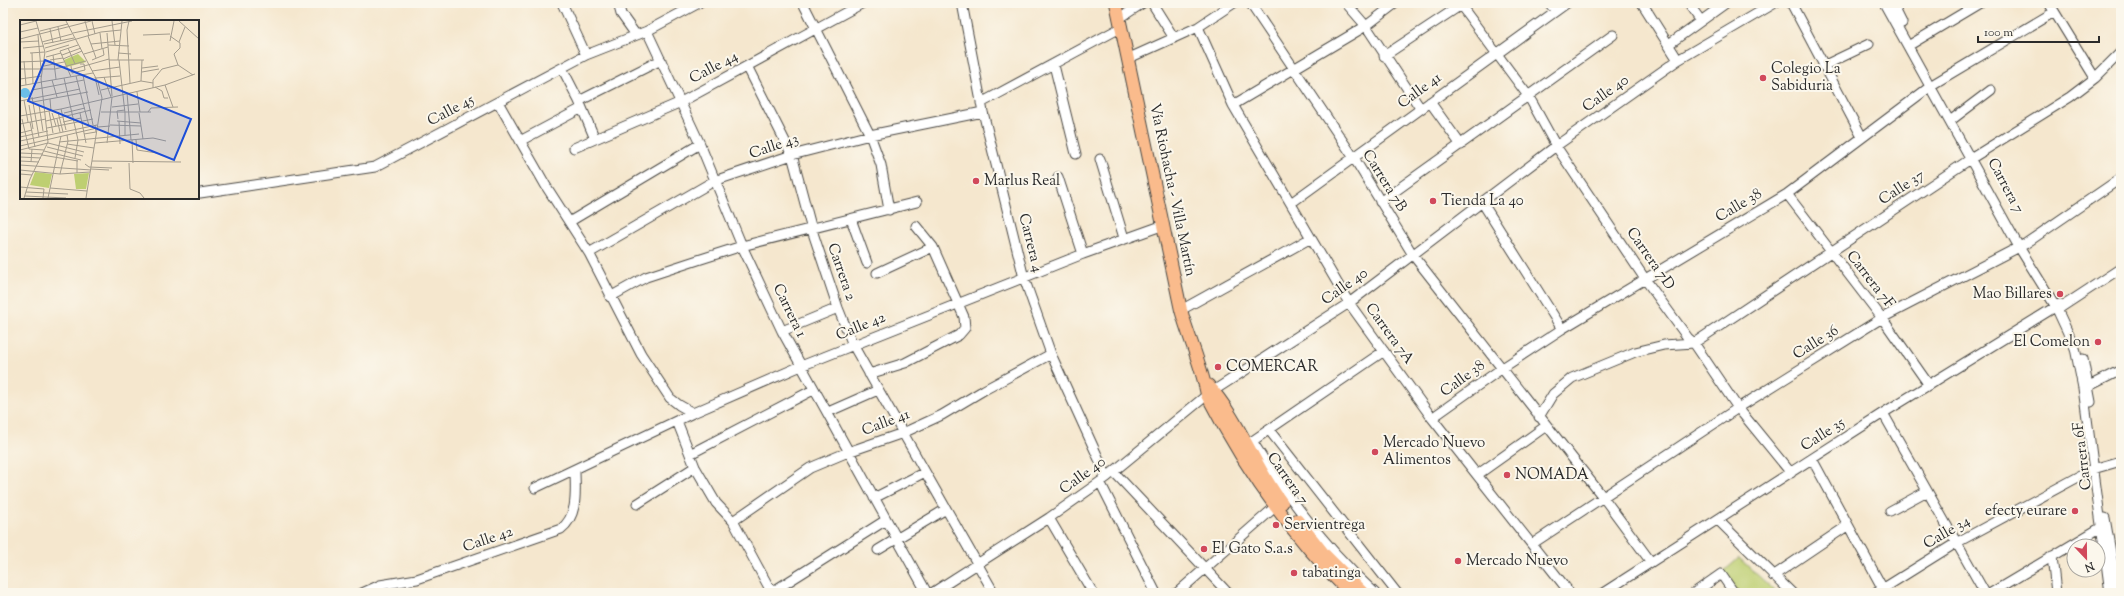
<svg xmlns="http://www.w3.org/2000/svg" width="2124" height="596" font-family="'Sorts Mill Goudy',serif">
<style>
.green{fill:#becf72;stroke:#747d4e}
.lines{fill:none;stroke-linecap:round;stroke-linejoin:round}
.minor-casing{stroke:#494743;stroke-width:11}
.major-casing{stroke:#494743;stroke-width:14}
.minor{stroke:#fff;stroke-width:9}
.major{stroke:#fabb8c;stroke-width:12}
.poi-dot{fill:#d1495b;stroke:#fbf7ec;stroke-width:1.5}
.labels{text-anchor:middle;dominant-baseline:central;stroke-width:4;stroke-linejoin:round;paint-order:stroke}
.street-label{font-size:15px;fill:#2b2b2b;stroke:#fbf7ec}
.poi-label{font-size:15px;fill:#2b2b2b;stroke:#fbf7ec;text-anchor:start}
.inset-road{fill:none;stroke:#a49c8d;stroke-width:1}
.view{fill:#1d4ed8;fill-opacity:0.15;stroke:#1d4ed8;stroke-width:2}
.inset-edge{fill:none;stroke:#2b2b2b;stroke-width:2}
</style>
<rect width="100%" height="100%" fill="#fbf7ec"/>
<filter id="ink" filterUnits="userSpaceOnUse"><feTurbulence type="fractalNoise" baseFrequency=".025" numOctaves="2"/><feDisplacementMap in="SourceGraphic" scale="8" xChannelSelector="R" yChannelSelector="G"/><feConvolveMatrix kernelMatrix="1 2 1 2 8 2 1 2 1" color-interpolation-filters="sRGB"/></filter>
<filter id="wash" filterUnits="userSpaceOnUse"><feTurbulence type="fractalNoise" baseFrequency=".012" numOctaves="4" result="noise"/><feDisplacementMap in="SourceGraphic" scale="16" xChannelSelector="R" yChannelSelector="G"/><feGaussianBlur stdDeviation="0.9" result="paint"/><feColorMatrix in="noise" values="0 0 0 0 0 0 0 0 0 0 0 0 0 0 0 0 0 1.4 0 .05"/><feComposite in="paint" operator="in"/></filter>
<g filter="url(#wash)">
<rect width="100%" height="100%" fill="#f5e7ce"/>
<path class="green" d="M 1739,558 L 1775,591 L 1772,593 L 1737,593 L 1723,572 Z"/>
</g>
<g filter="url(#ink)">
<g class="lines">
<g class="minor-casing">
<path id="minor" d="M 562,3 L 586,55
M 618,3 L 621,14 L 636,35
M 803,3 L 870,135 L 881,165 L 889,210
M 962,3 L 983,112 L 1024,278 L 1051,354 L 1107,477
M 1152,3 L 1174,38
M 1250,3 L 1354,158 L 1413,255 L 1603,497 L 1651,562
M 1346,3 L 1366,26 L 1420,108
M 1459,3 L 1529,97 L 1556,146 L 1645,279 L 1688,338 L 1694,343 L 1738,408 L 1791,473
M 1549,3 L 1556,11
M 1642,3 L 1678,60
M 1688,3 L 1701,21
M 1791,3 L 1862,137
M 1884,3 L 2019,247 L 2056,307 L 2075,348 L 2083,388 L 2110,593
M 1892,3 L 1902,23
M 2049,3 L 2095,78
M 1120,18 L 1143,3
M 1198,27 L 1233,105 L 1349,303 L 1432,418 L 1570,593
M 647,31 L 700,144 L 742,246 L 782,331 L 927,593
M 1669,44 L 1726,3
M 1908,46 L 1980,3
M 1384,56 L 1464,3
M 1127,59 L 1198,27 L 1234,3
M 1054,65 L 1076,154
M 747,66 L 792,155 L 812,230 L 838,308 L 853,345 L 994,593
M 1823,66 L 1869,44
M 562,68 L 579,101 L 595,139
M 579,101 L 661,60
M 498,102 L 546,186 L 589,253 L 641,354 L 670,398 L 679,405 L 693,413
M 1430,102 L 1461,145
M 981,103 L 1122,27
M 1233,105 L 1366,26 L 1396,3
M 1950,121 L 1991,90
M 520,141 L 582,108
M 574,148 L 681,102 L 863,3
M 1100,159 L 1124,238
M 1058,177 L 1083,254
M 200,193 L 375,167 L 586,55 L 647,31 L 699,3
M 1787,194 L 1882,318 L 1929,385
M 1380,202 L 1613,35
M 1482,202 L 1562,329
M 1291,203 L 1567,3
M 851,219 L 867,263
M 569,222 L 700,144
M 589,253 L 714,181 L 792,155 L 870,135 L 983,112
M 877,273 L 933,247
M 610,297 L 646,277 L 698,260 L 742,246 L 917,202
M 1181,310 L 1311,238
M 2057,310 L 2121,268
M 782,331 L 838,308
M 2083,359 L 2091,402
M 869,374 L 905,363 L 959,335 L 965,328 L 964,317 L 933,247 L 916,226
M 2085,388 L 2121,370
M 828,412 L 878,390
M 1883,413 L 1985,593
M 1539,417 L 1553,394 L 1572,378 L 1635,352 L 1664,345 L 1694,343 L 1972,158 L 2070,97 L 2095,78 L 2121,52
M 1432,418 L 1501,369 L 1562,329 L 1787,194 L 1935,83 L 2054,12
M 677,421 L 695,467 L 716,503 L 733,521 L 772,593
M 1269,430 L 1397,593
M 1252,441 C 1287,497 1326,549 1375,593
M 1248,444 L 1384,351
M 690,454 L 813,390
M 1812,459 L 1883,589
M 1114,472 L 1228,593
M 1477,475 L 1546,426
M 1100,482 L 1156,593
M 535,488 L 693,413 L 801,366 L 1083,254 L 1164,225
M 874,498 L 925,472
M 637,504 L 695,467
M 1890,511 L 1927,491
M 1049,518 L 1093,593
M 2105,518 L 2118,593
M 1718,520 L 1792,593
M 733,521 L 810,468 L 848,452 L 903,433 L 942,415 L 984,390 L 1051,354
M 1532,544 L 1738,408 L 1882,318 L 2025,244 L 2121,178
M 878,550 L 946,509
M 2052,556 L 2056,593
M 1773,576 L 1847,526
M 772,592 L 886,520
M 362,593 L 380,585 L 417,579 L 561,529 C 579,515 575,490 575,470
M 932,593 L 1049,518 L 1107,477 L 1207,395 L 1349,303 L 1556,146 L 1678,60 L 1775,3
M 1177,593 L 1275,507
M 1603,593 L 1883,413 L 2060,304
M 1694,593 L 1721,574 L 1734,593
M 1876,593 L 1956,543 L 2093,469 L 2121,461
M 1991,593 L 2105,525"/>
</g>
<g class="major-casing">
<path id="major" d="M 1116,3 L 1181,310 C 1189,339 1202,366 1207,395 C 1245,469 1291,535 1350,593
M 1208,385 C 1239,419 1254,466 1282,503
M 1297,520 L 1324,554 L 1363,593"/>
</g>
<use href="#minor" class="minor"/>
<use href="#major" class="major"/>
</g>
</g>
<g class="poi-dot">
<circle cx="1763" cy="78" r="4"/>
<circle cx="976" cy="181" r="4"/>
<circle cx="1433" cy="201" r="4"/>
<circle cx="2060" cy="294" r="4"/>
<circle cx="2098" cy="342" r="4"/>
<circle cx="1218" cy="367" r="4"/>
<circle cx="1375" cy="452" r="4"/>
<circle cx="1507" cy="475" r="4"/>
<circle cx="2075" cy="511" r="4"/>
<circle cx="1276" cy="525" r="4"/>
<circle cx="1204" cy="549" r="4"/>
<circle cx="1458" cy="561" r="4"/>
<circle cx="1294" cy="573" r="4"/>
</g>
<g class="labels">
<g class="street-label">
<text transform="translate(714 68) rotate(-28)">Calle 44</text>
<text transform="translate(1420 91) rotate(-36)">Calle 41</text>
<text transform="translate(1606 94) rotate(-35)">Calle 40</text>
<text transform="translate(451 111) rotate(-28)">Calle 45</text>
<text transform="translate(774 147) rotate(-18)">Calle 43</text>
<text transform="translate(1384 181) rotate(58)">Carrera 7B</text>
<text transform="translate(2005 186) rotate(62)">Carrera 7</text>
<text transform="translate(1902 188) rotate(-33)">Calle 37</text>
<text transform="translate(1172 190) rotate(78)">Vía Riohacha - Villa Martín</text>
<text transform="translate(1739 206) rotate(-31)">Calle 38</text>
<text transform="translate(1030 243) rotate(76)">Carrera 4</text>
<text transform="translate(1650 259) rotate(55)">Carrera 7D</text>
<text transform="translate(841 272) rotate(71)">Carrera 2</text>
<text transform="translate(1870 280) rotate(52)">Carrera 7F</text>
<text transform="translate(1345 287) rotate(-35)">Calle 40</text>
<text transform="translate(789 311) rotate(64)">Carrera 1</text>
<text transform="translate(861 327) rotate(-22)">Calle 42</text>
<text transform="translate(1389 334) rotate(54)">Carrera 7A</text>
<text transform="translate(1816 343) rotate(-32)">Calle 36</text>
<text transform="translate(1463 379) rotate(-36)">Calle 38</text>
<text transform="translate(886 423) rotate(-21)">Calle 41</text>
<text transform="translate(1823 435) rotate(-33)">Calle 35</text>
<text transform="translate(2083 456) rotate(-97)">Carrera 6F</text>
<text transform="translate(1083 476) rotate(-36)">Calle 40</text>
<text transform="translate(1287 479) rotate(55)">Carrera 7</text>
<text transform="translate(1947 533) rotate(-30)">Calle 34</text>
<text transform="translate(488 540) rotate(-19)">Calle 42</text>
</g>
<g class="poi-label">
<text x="1771" y="69">Colegio La<tspan x="1771" dy="17">Sabiduria</tspan></text>
<text x="984" y="181">Marlus Real</text>
<text x="1441" y="201">Tienda La 40</text>
<text x="2052" y="294" text-anchor="end">Mao Billares</text>
<text x="2090" y="342" text-anchor="end">El Comelon</text>
<text x="1226" y="367">COMERCAR</text>
<text x="1383" y="443">Mercado Nuevo<tspan x="1383" dy="17">Alimentos</tspan></text>
<text x="1515" y="475">NOMADA</text>
<text x="2067" y="511" text-anchor="end">efecty eurare</text>
<text x="1284" y="525">Servientrega</text>
<text x="1212" y="549">El Gato S.a.s</text>
<text x="1466" y="561">Mercado Nuevo</text>
<text x="1302" y="573">tabatinga</text>
</g>
</g>
<g transform="translate(20 20)">
<rect width="179" height="179" fill="#f5e7ce"/>
<path d="M 58,34 L 66,42 L 47,47 L 44,40 ZM 15,152 L 32,154 L 29,168 L 10,165 ZM 69,153 L 66,169 L 56,169 L 54,154 Z" fill="#becf72"/>
<path d="M0 73a5 5 0 1 1 10 0a5 5 0 1 1-10 0Z" fill="#6bbee7"/>
<path class="inset-road" d="M 46,1 L 78,62 L 82,78 L 66,178M 65,1 L 69,16M 72,1 L 75,14M 92,1 L 95,25M 109,1 L 107,10 L 110,63M 159,1 L 179,19M 0,5 L 16,1 L 25,32 L 21,59 L 28,122 L 10,159 L 4,178M 38,7 L 41,21M 30,9 L 33,23M 20,11 L 48,4M 0,12 L 18,8M 53,13 L 112,1M 80,13 L 82,29M 87,13 L 92,76M 18,15 L 21,49M 123,15 L 150,14M 68,16 L 76,38M 150,16 L 160,23 L 160,28 L 154,34 L 158,45 L 173,55M 0,19 L 71,1M 150,21 L 154,1M 0,22 L 19,21M 22,22 L 52,14M 159,22 L 165,7M 24,24 L 54,18M 71,24 L 100,21M 88,25 L 109,26M 3,28 L 24,26M 25,28 L 81,12 L 101,10M 48,28 L 55,44M 26,32 L 49,25M 10,33 L 25,32M 12,33 L 13,64M 98,33 L 111,34M 64,34 L 88,27M 33,35 L 36,59M 42,35 L 61,28M 26,37 L 41,33M 43,39 L 62,31M 30,40 L 43,38M 72,40 L 84,35 L 83,29M 89,40 L 124,40M 98,40 L 102,1M 99,40 L 105,93 L 105,115M 4,41 L 6,65M 0,42 L 25,41M 24,46 L 44,42M 51,46 L 52,53 L 65,50 L 64,44 L 60,44M 122,48 L 138,46M 0,49 L 35,49 L 66,41M 50,50 L 89,39M 72,51 L 100,47M 122,52 L 139,49M 63,55 L 73,105M 56,56 L 69,106M 51,57 L 40,31 L 58,25M 75,57 L 79,75M 84,57 L 91,77M 44,58 L 58,120 L 55,138M 76,58 L 100,56M 0,59 L 22,56M 32,60 L 37,77M 121,61 L 122,40M 21,62 L 73,53M 145,65 L 153,87M 0,66 L 22,62M 135,67 L 142,71 L 144,78 L 148,78M 133,68 L 133,60 L 142,49 L 158,45M 12,70 L 64,60M 81,70 L 121,61 L 133,63M 117,72 L 120,92M 107,73 L 111,120M 12,77 L 19,117M 30,79 L 31,91M 4,80 L 8,102M 0,81 L 60,69M 13,82 L 68,72M 9,85 L 13,109M 19,85 L 23,111M 92,87 L 118,84M 41,89 L 46,110M 29,91 L 33,113M 38,92 L 43,112M 81,92 L 131,92M 128,92 L 131,88 L 158,87M 32,93 L 36,106M 44,93 L 65,88M 60,93 L 66,123M 119,93 L 123,119M 0,96 L 41,89 L 145,65 L 175,54M 2,99 L 9,129 L 24,130M 37,99 L 40,112M 98,99 L 97,91 L 105,90M 26,101 L 71,90M 97,101 L 121,103M 99,101 L 100,124M 10,102 L 15,127M 43,102 L 61,98M 0,104 L 26,99M 90,105 L 121,106M 78,107 L 90,106M 27,108 L 73,99M 0,113 L 12,110M 64,114 L 76,112 L 75,105M 0,117 L 28,111M 112,120 L 113,143M 116,120 L 117,130 L 137,133M 0,121 L 77,105M 39,122 L 119,114M 75,123 L 133,118 L 146,121M 87,123 L 92,77M 47,124 L 74,128M 0,126 L 77,108M 27,127 L 63,136M 0,130 L 28,123 L 64,132M 24,131 L 61,140M 0,133 L 23,134M 22,135 L 58,141M 0,137 L 21,138M 0,141 L 19,142M 72,141 L 161,142M 11,142 L 12,129M 109,143 L 110,169 L 120,173 L 124,178M 65,144 L 69,147 L 92,148M 0,145 L 71,150M 71,149 L 89,150M 0,150 L 40,154 L 70,152M 57,153 L 57,140M 0,154 L 12,155M 40,154 L 48,121 L 47,115M 0,167 L 24,169 L 23,178M 30,168 L 67,171M 6,172 L 48,174M 5,176 L 46,178M 28,178 L 41,116"/>
<path class="view" d="M 25,40 L 171,99 L 154,140 L 8,81 Z"/>
<rect width="179" height="179" class="inset-edge"/>
</g>
<rect width="2124" height="596" fill="none" stroke="#fbf7ec" stroke-width="16"/>
<g transform="translate(2086 558) rotate(158)"><circle r="19" fill="#fbf7ec" stroke="#a8a59f"/>
<path d="M0-3L7 15L0 10L-7 15Z" fill="#d1495b"/>
<text y="-6" font-size="11" font-weight="bold" text-anchor="middle" fill="#2b2b2b">N</text>
</g>
<path d="M1978 36v6h121v-6" fill="none" stroke="#2b2b2b" stroke-width="2"/>
<text x="1984" y="36" font-size="12" fill="#2b2b2b" stroke="#fbf7ec" stroke-width="3" paint-order="stroke">100 m</text>
</svg>
